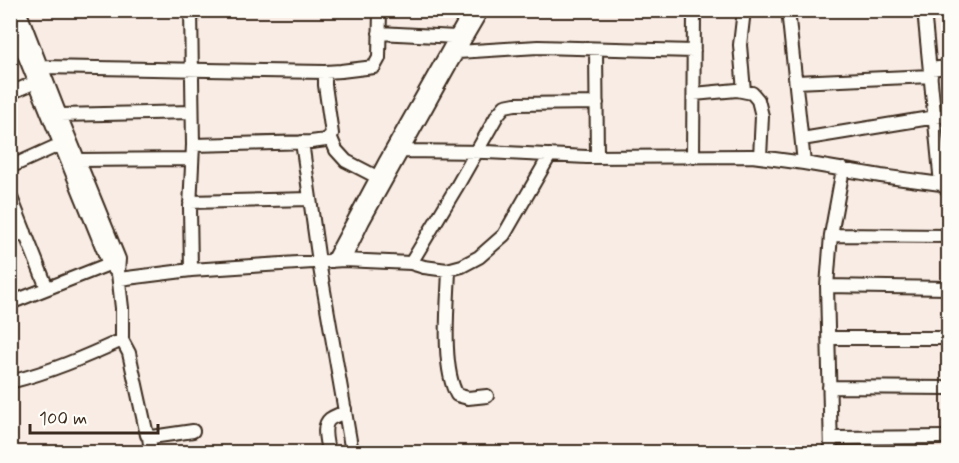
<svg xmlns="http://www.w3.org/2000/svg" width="959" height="463" font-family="Mynerve,sans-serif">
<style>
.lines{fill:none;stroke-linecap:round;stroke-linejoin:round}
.minor-casing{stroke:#3b2a1e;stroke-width:16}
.minor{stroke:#fdfcf7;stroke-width:12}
</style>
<rect width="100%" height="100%" fill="#f8ece4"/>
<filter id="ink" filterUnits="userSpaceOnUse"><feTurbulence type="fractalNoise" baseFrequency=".0167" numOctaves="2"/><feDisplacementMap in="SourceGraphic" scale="12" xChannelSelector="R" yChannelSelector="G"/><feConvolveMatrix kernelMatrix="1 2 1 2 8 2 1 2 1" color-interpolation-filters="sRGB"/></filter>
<g filter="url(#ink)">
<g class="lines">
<g class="minor-casing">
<path id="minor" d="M 19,10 L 60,115 L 119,259 L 118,273 L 122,308 L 122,340 L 129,353 L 147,435 L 152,437 L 193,431
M 191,10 L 193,145 L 190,207 L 191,270
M 744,10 L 740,45 L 744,91
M 788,10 L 804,163
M 924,10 L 941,184 L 947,183
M 10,20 L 109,264 L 118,273
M 379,33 L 456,37
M 596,49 L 597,157
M 458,52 L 538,47 L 694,51
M 41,67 L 325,72
M 930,69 L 948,67
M 796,82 L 931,76
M 10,93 L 36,82
M 694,94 L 737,90 L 752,93 L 758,100 L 762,116 L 760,157
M 60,115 L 192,112
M 330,136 L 336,150 L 346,161 L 377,177
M 802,139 L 948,115
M 302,142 L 319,262 L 352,452
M 193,145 L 311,142 L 326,140 L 332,134 L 325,85 L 325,72 L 341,71 L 374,67 L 379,58 L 380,10
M 402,151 L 486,152 L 587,157 L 752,156 L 804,163 L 881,176 L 941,184 L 948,190
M 693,157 L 694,10
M 78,160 L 192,159
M 10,167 L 61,144
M 10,195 L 47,288
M 190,202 L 310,199
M 831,235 L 948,236
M 10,238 L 25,232
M 344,260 L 363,221 L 451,63 L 482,10
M 332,261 L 384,164 L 471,10
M 411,263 L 456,188 L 498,114 L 505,106 L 515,104 L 597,103
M 449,270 C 448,303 441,367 457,395 L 468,398 L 487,396
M 119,279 L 191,270 L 344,260 L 411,263 L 424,267 L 447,270 L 462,266 L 479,257 L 504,235 L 550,155
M 827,286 L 948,288
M 10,303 L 109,264
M 829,338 L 948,338
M 10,382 C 50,372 85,357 122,340
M 829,387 L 948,388
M 149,437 L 151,452
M 832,438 L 948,437
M 328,452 C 327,443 321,426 330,419 C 334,416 339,415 344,412 L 345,409
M 831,452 L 827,286 L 831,235 L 843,169"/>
</g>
<use href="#minor" class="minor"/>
</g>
</g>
<rect width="959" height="463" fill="none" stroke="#fdfcf7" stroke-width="36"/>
<rect x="18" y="18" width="923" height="427" fill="none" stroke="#3b2a1e" stroke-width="2" filter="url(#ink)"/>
<path d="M30 424v9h128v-9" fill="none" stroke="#3b2a1e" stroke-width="3"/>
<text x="39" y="424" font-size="18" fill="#3b2a1e" stroke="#fdfcf7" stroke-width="4.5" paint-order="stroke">100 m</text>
</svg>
